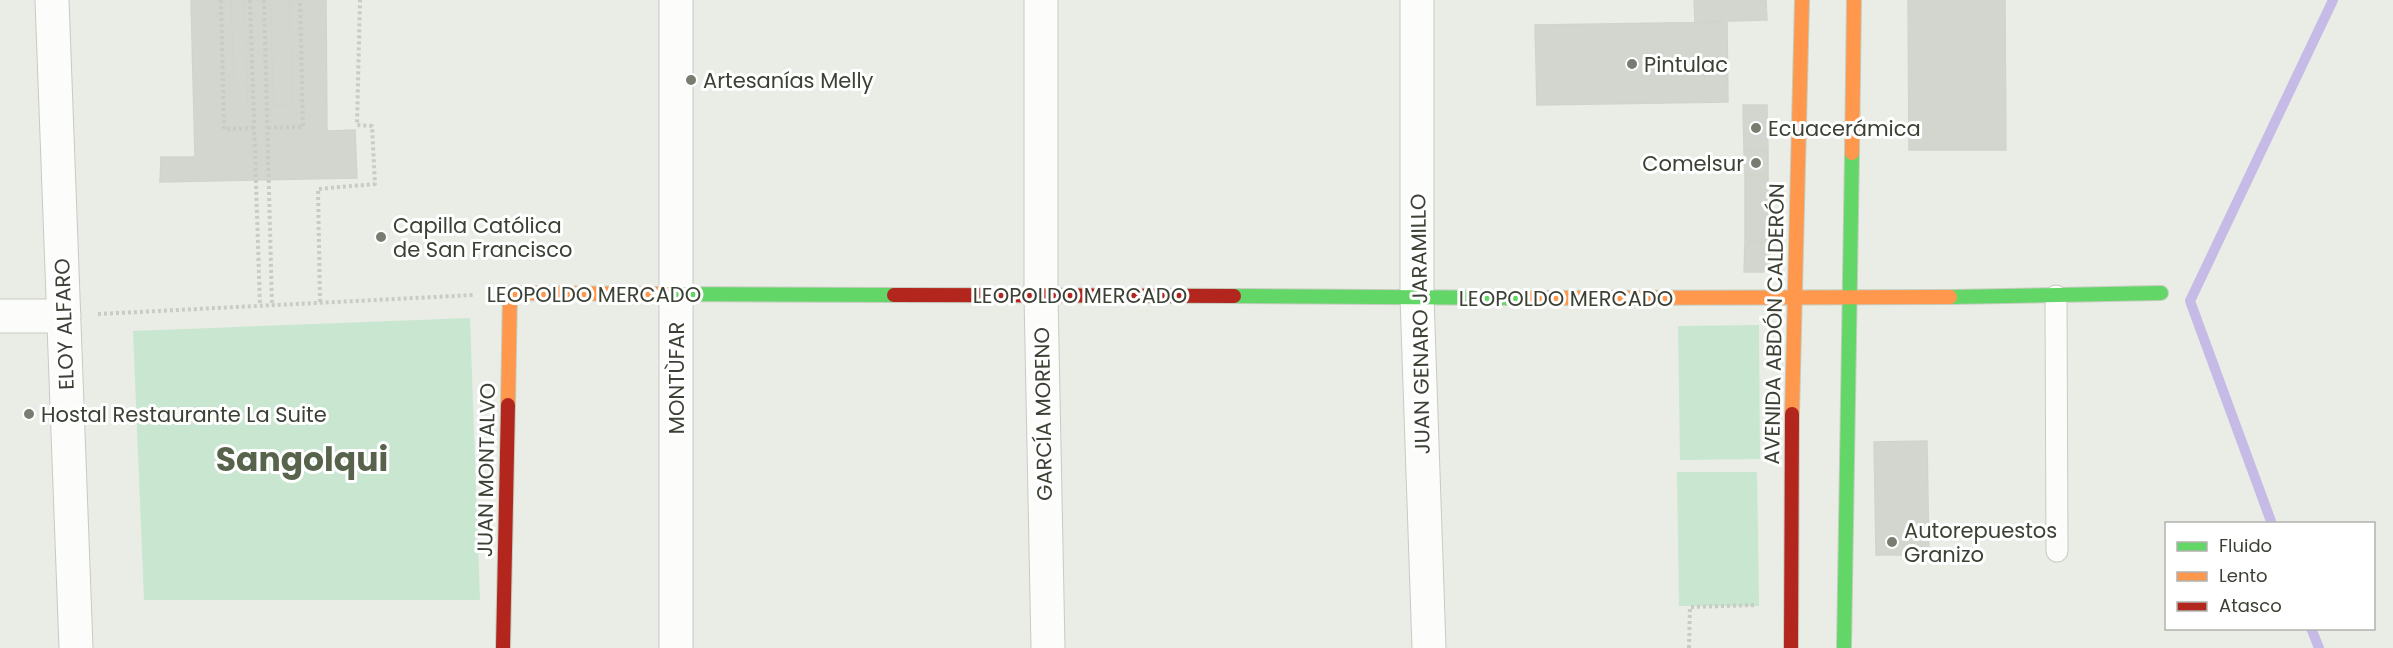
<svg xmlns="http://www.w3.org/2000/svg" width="2393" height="648" font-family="Poppins,sans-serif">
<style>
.green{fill:#c9e6d1}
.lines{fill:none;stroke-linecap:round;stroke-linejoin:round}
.stream{stroke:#c6bae7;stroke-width:10}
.building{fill:#d2d6cf;stroke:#d0d5cc;stroke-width:1.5}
.lane-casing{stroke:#c7cbc4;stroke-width:23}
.street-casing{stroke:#c7cbc4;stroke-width:35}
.fast-casing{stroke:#c5cdbf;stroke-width:16}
.slow-casing{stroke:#c5cdbf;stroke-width:16}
.jam-casing{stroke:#c5cdbf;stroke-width:16}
.path{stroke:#c9cbc5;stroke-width:4;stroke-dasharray:3 3;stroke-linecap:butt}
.lane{stroke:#fcfcfb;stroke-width:21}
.street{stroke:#fcfcfb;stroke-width:33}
.fast{stroke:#63d668;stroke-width:14}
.slow{stroke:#ff974d;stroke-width:14}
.jam{stroke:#b3261e;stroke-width:14}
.poi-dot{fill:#787d72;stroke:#fff;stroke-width:2}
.labels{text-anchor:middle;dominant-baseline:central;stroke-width:6;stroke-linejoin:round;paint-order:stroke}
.poi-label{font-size:21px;fill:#3b4134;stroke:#fff;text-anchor:start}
.street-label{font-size:21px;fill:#3b4134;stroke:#fff}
.town-label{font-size:33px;font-weight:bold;fill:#58634c;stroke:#fff}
</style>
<rect width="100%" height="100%" fill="#e9ede6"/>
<path class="green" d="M 470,318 L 480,600 L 144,600 L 133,331 Z
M 1759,325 L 1760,459 L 1680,460 L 1678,326 Z
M 1677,472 L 1757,472 L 1759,606 L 1679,606 Z"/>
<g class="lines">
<path class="stream" d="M 2272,524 L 2190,301 L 2333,0
M 2311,628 L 2319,648"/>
</g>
<path class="building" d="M 191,0 L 326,0 L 327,131 L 355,130 L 357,178 L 160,182 L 161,157 L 195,157 Z
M 231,0 L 244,0 L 248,107 L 235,109 Z
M 270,0 L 289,0 L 293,105 L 274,106 Z
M 1694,0 L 1766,0 L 1767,20 L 1695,22 Z
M 1908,0 L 2005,0 L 2006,150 L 1909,150 Z
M 1727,22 L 1728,102 L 1537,105 L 1535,25 Z
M 1743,105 L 1767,105 L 1768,150 L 1744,150 Z
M 1744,150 L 1768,150 L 1768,175 L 1745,175 Z
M 1745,175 L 1768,175 L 1769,242 L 1745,242 Z
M 1745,242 L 1769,242 L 1770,266 L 1763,272 L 1744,272 Z
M 1927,441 L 1929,555 L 1876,555 L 1874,442 Z"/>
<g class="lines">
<g class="lane-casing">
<path id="lane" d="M 2056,296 L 2057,551"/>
</g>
<g class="street-casing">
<path id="street" d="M 52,0 L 76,648
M 676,0 L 676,648
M 1041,0 L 1041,295 L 1048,648
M 1417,0 L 1417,297 L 1429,648
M 0,316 L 64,316"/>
</g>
<g class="fast-casing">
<path id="fast" d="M 666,294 L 894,295
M 1234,296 L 1526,298
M 1950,297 L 2161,293
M 1844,648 L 1852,153"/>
</g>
<g class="slow-casing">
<path id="slow" d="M 1852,153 L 1854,0
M 1526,298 L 1950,297
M 508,405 L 510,293 L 666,294
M 1792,414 L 1802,0"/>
</g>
<g class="jam-casing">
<path id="jam" d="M 894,295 L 1234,296
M 503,648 L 508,405
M 1791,648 L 1792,414"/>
</g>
<path class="path" d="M 221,0 L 224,129 L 254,128
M 250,0 L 260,305
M 264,0 L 272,305
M 268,128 L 303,127 L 300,0
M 320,302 L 318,189 L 375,184 L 372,126 L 357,125 L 360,0
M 98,314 L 474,295
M 1689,648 L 1690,607 L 1756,605"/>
<use href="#lane" class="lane"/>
<use href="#street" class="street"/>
<use href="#fast" class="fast"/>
<use href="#slow" class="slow"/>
<use href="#jam" class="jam"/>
</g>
<g class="poi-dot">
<circle cx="1632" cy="64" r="6"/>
<circle cx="691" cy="80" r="6"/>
<circle cx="1756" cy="128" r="6"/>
<circle cx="1756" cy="163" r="6"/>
<circle cx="381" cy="237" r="6"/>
<circle cx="29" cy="414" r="6"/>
<circle cx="1892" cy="542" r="6"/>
</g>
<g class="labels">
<g class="poi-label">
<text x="1644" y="64">Pintulac</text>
<text x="703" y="80">Artesanías Melly</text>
<text x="1768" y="128">Ecuacerámica</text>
<text x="1744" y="163" text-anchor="end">Comelsur</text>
<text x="393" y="225">Capilla Católica<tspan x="393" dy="24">de San Francisco</tspan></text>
<text x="41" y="414">Hostal Restaurante La Suite</text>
<text x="1904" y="530">Autorepuestos<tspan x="1904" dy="24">Granizo</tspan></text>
</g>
<g class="street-label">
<text x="594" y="294">LEOPOLDO MERCADO</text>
<text x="1080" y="295">LEOPOLDO MERCADO</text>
<text x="1566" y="298">LEOPOLDO MERCADO</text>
<text transform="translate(64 324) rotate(-92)">ELOY ALFARO</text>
<text transform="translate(1420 324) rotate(-91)">JUAN GENARO JARAMILLO</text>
<text transform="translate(1774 324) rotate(-89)">AVENIDA ABDÓN CALDERÓN</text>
<text transform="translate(676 378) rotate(-90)">MONTÙFAR</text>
<text transform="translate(1043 414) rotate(-91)">GARCÍA MORENO</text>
<text transform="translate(486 470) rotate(-89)">JUAN MONTALVO</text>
</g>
<g class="town-label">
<text x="302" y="459">Sangolqui</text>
</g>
</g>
<rect x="2165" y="522" width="210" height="108" fill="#ffffff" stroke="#b1b3ae" stroke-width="1.5"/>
<rect x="2177" y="542" width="30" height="9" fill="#63d668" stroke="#b1b3ae" stroke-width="1.5"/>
<text x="2219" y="552" font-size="18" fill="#3b4134">Fluido</text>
<rect x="2177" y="572" width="30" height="9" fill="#ff974d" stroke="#b1b3ae" stroke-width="1.5"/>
<text x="2219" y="582" font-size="18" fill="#3b4134">Lento</text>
<rect x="2177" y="602" width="30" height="9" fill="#b3261e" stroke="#b1b3ae" stroke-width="1.5"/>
<text x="2219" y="612" font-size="18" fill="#3b4134">Atasco</text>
</svg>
